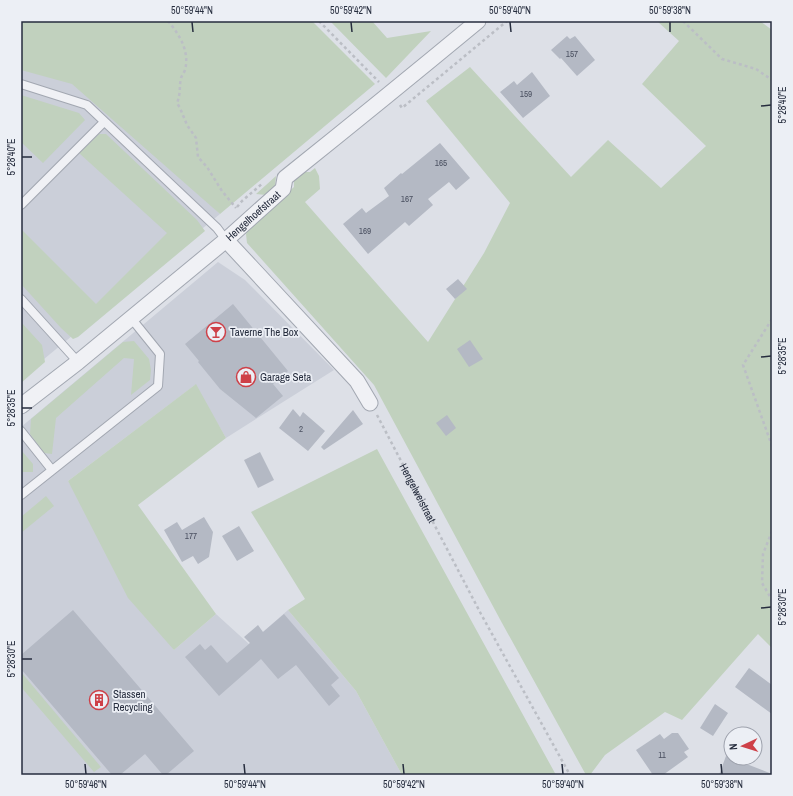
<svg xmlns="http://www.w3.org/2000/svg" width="793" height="796" font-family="'Archivo Narrow',sans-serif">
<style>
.built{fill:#cbcfd9}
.green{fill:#c1d1be}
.building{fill:#b4b9c4}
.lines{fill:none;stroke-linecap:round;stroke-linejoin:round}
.service-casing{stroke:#a2a7b1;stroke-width:10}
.minor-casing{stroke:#a2a7b1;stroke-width:17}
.path{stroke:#bbbec5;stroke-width:2.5;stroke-dasharray:3 3;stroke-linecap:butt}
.service{stroke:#f0f1f5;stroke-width:8}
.minor{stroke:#f0f1f5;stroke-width:15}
.ticks{fill:none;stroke:#262d3e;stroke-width:1.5}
.labels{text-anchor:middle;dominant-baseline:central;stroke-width:3.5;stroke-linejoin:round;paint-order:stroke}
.number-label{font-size:9px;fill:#4a5060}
.street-label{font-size:11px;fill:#262d3e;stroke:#eceff5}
.poi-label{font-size:11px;fill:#262d3e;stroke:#eceff5;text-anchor:start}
.neatline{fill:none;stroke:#262d3e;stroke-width:1.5}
.ticks-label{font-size:10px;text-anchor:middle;fill:#262d3e}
</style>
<rect width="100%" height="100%" fill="#dde0e7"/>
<path class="built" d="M 21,21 L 25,21 L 220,214 L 21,378 Z
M 218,262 L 245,280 L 334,370 L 226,438 L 195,385 L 68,481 L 174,650 L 216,614 L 249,644 L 288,610 L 356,691 L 402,775 L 21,775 L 21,427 Z"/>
<path class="green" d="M 21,21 L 312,21 L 375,84 L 220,214 L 72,84 L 21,70 Z
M 330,21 L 372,21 L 387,38 L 431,31 L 386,78 Z
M 657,21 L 760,21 L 772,30 L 772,648 L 758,634 L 682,720 L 665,712 L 605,755 L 590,775 L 586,775 L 502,623 L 374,385 L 247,243 L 246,234 L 252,224 L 294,187 L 294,176 L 299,172 L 310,172 L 315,168 L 319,176 L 320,189 L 305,202 L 428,342 L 484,253 L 510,203 L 426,101 L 470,67 L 571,177 L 608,140 L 661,188 L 706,146 L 642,84 L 679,41 Z
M 21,95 L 79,113 L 85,120 L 43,163 L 21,142 Z
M 99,134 L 106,134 L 197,220 L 205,231 L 78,337 L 73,339 L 61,328 L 21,284 L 21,229 L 96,304 L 167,233 L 79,153 Z
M 276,176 L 275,187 L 266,195 L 256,194 Z
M 21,322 L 42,345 L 45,362 L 21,383 Z
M 134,341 L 149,359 L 151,370 L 150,380 L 131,395 L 134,359 L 124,358 L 56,418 L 52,454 L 44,453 L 30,434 L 31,419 L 123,342 Z
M 196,384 L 226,438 L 138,505 L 216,614 L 174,650 L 128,598 L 68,481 Z
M 377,449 L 556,775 L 402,775 L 356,691 L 288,610 L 305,599 L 251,512 Z
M 21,450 L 33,464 L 33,472 L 21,472 Z
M 46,496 L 54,506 L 21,533 L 21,517 Z
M 21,672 L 101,767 L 94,772 L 21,687 Z"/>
<path class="building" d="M 567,36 L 570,39 L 575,36 L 595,60 L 577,76 L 561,58 L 560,59 L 551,50 Z
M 532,72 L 550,96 L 523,118 L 500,92 L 514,81 L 517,85 Z
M 440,143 L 470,178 L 456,190 L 449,182 L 428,199 L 433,205 L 409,226 L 405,222 L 368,254 L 343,224 L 362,208 L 366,213 L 389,196 L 384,188 L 401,173 L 402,174 Z
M 458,279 L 467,289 L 455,299 L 446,289 Z
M 233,304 L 288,371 L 273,384 L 283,396 L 256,418 L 220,389 L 198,362 L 199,361 L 185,344 Z
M 470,340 L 483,359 L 469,367 L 457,349 Z
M 293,409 L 300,417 L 303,412 L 325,431 L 308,451 L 279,428 Z
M 353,410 L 363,424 L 324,450 L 321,447 Z
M 447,415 L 456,428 L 446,436 L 436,423 Z
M 260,452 L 274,480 L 258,488 L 244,460 Z
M 204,517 L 213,532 L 209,557 L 198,564 L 193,556 L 182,562 L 164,530 L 177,522 L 182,530 Z
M 239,526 L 254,551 L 237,561 L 222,536 Z
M 73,610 L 194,751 L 166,775 L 163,775 L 145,754 L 120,775 L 112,775 L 21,669 L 21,655 Z
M 284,614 L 339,678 L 331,685 L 340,696 L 329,706 L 296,665 L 278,679 L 261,659 L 219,696 L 185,657 L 200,644 L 205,650 L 211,645 L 227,663 L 250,643 L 244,637 L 258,625 L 263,632 Z
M 749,668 L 772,685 L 772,714 L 735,687 Z
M 715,704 L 728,713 L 713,736 L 700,728 Z
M 672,733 L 678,733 L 689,749 L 684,752 L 688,757 L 663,775 L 653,775 L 636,750 L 660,734 L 664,739 Z
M 726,756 L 772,774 L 771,775 L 719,775 Z"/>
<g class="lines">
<g class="service-casing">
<path id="service" d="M 21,84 L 87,105 L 217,228 L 226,240
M 21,205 L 104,122
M 21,299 L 78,362
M 21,431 L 52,470
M 21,495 L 158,386 L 160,354 L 131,318"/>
</g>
<g class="minor-casing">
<g id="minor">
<path d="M 226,240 L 357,381 L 370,403"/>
<path id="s2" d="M 21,406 L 78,362 L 226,240 L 283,189 L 285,178 C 350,126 414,74 478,21"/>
</g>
</g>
<g class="path">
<path d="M 168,21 C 179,34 190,51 185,70 C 184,73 182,75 181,78 C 179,87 181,93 177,103 L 180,108 L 187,125 L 196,138 L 198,157 L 207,167 L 222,191 L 236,208"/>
<path d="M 319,21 L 379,82"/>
<path d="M 683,21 L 722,59 L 756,69 L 772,80"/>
<path d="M 400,105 L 402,108 L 507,21"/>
<path d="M 237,207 L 242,201 L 263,183"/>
<path d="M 772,319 L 743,365 L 772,446"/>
<path id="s1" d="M 377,415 L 481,614 L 570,775"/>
<path d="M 772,531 L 763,554 L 762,583 L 772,600"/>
</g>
<use href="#service" class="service"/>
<use href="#minor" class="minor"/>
</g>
<path class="ticks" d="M 192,22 L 193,32M 351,22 L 352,32M 510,22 L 511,32M 670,22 L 670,32M 761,106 L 771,105M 22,157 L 32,157M 761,357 L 771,356M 22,408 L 32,408M 761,608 L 771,607M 22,659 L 32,659M 85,764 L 86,774M 244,764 L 245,774M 403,764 L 404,774M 562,764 L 563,774M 721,764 L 722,774"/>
<defs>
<g id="bar-ring" transform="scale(1)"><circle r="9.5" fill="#eceff5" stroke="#ce4048" stroke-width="1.5"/><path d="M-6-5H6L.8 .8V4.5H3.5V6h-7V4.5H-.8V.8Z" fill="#ce4048"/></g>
<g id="shop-ring" transform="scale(1)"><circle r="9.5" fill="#eceff5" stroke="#ce4048" stroke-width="1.5"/><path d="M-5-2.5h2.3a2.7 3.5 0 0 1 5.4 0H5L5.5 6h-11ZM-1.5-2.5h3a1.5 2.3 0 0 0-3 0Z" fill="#ce4048"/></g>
<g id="building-ring" transform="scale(1)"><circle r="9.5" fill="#eceff5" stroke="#ce4048" stroke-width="1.5"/><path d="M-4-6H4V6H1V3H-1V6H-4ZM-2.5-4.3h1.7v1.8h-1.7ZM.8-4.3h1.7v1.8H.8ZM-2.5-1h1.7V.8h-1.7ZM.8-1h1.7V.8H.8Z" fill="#ce4048"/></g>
</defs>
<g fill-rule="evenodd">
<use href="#bar-ring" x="216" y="332"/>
<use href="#shop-ring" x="246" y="377"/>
<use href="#building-ring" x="99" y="700"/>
</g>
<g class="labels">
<g class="number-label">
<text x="572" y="54">157</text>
<text x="526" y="94">159</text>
<text x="441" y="163">165</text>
<text x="407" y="199">167</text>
<text x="365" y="231">169</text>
<text x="301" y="429">2</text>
<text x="191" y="536">177</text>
<text x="662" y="755">11</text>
</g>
<g class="street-label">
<text stroke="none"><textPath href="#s2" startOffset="300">Hengelhoefstraat</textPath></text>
<text stroke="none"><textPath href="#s1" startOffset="88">Hengelweistraat</textPath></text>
</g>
<g class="poi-label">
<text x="230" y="332">Taverne The Box</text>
<text x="260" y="377">Garage Seta</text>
<text x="113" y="694">Stassen<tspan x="113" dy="13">Recycling</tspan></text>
</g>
</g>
<rect width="793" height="796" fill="none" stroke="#eceff5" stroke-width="44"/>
<g transform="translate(743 746) rotate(266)"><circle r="19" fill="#eceff5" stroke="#9da1ac"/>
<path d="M0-3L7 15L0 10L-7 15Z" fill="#ce4048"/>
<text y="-6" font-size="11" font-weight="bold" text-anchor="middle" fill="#262d3e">N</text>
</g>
<rect x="22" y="22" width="749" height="752" class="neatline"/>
<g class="ticks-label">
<text x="192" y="14">50°59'44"N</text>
<text x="351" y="14">50°59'42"N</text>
<text x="510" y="14">50°59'40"N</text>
<text x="670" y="14">50°59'38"N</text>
<text transform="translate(782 105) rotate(-90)" y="4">5°28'40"E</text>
<text transform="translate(11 157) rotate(-90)" y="4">5°28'40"E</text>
<text transform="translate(782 356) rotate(-90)" y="4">5°28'35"E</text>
<text transform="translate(11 408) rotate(-90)" y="4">5°28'35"E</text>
<text transform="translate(782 607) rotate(-90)" y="4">5°28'30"E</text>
<text transform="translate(11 659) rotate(-90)" y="4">5°28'30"E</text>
<text x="86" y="788">50°59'46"N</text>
<text x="245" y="788">50°59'44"N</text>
<text x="404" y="788">50°59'42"N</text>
<text x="563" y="788">50°59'40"N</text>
<text x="722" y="788">50°59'38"N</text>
</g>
</svg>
